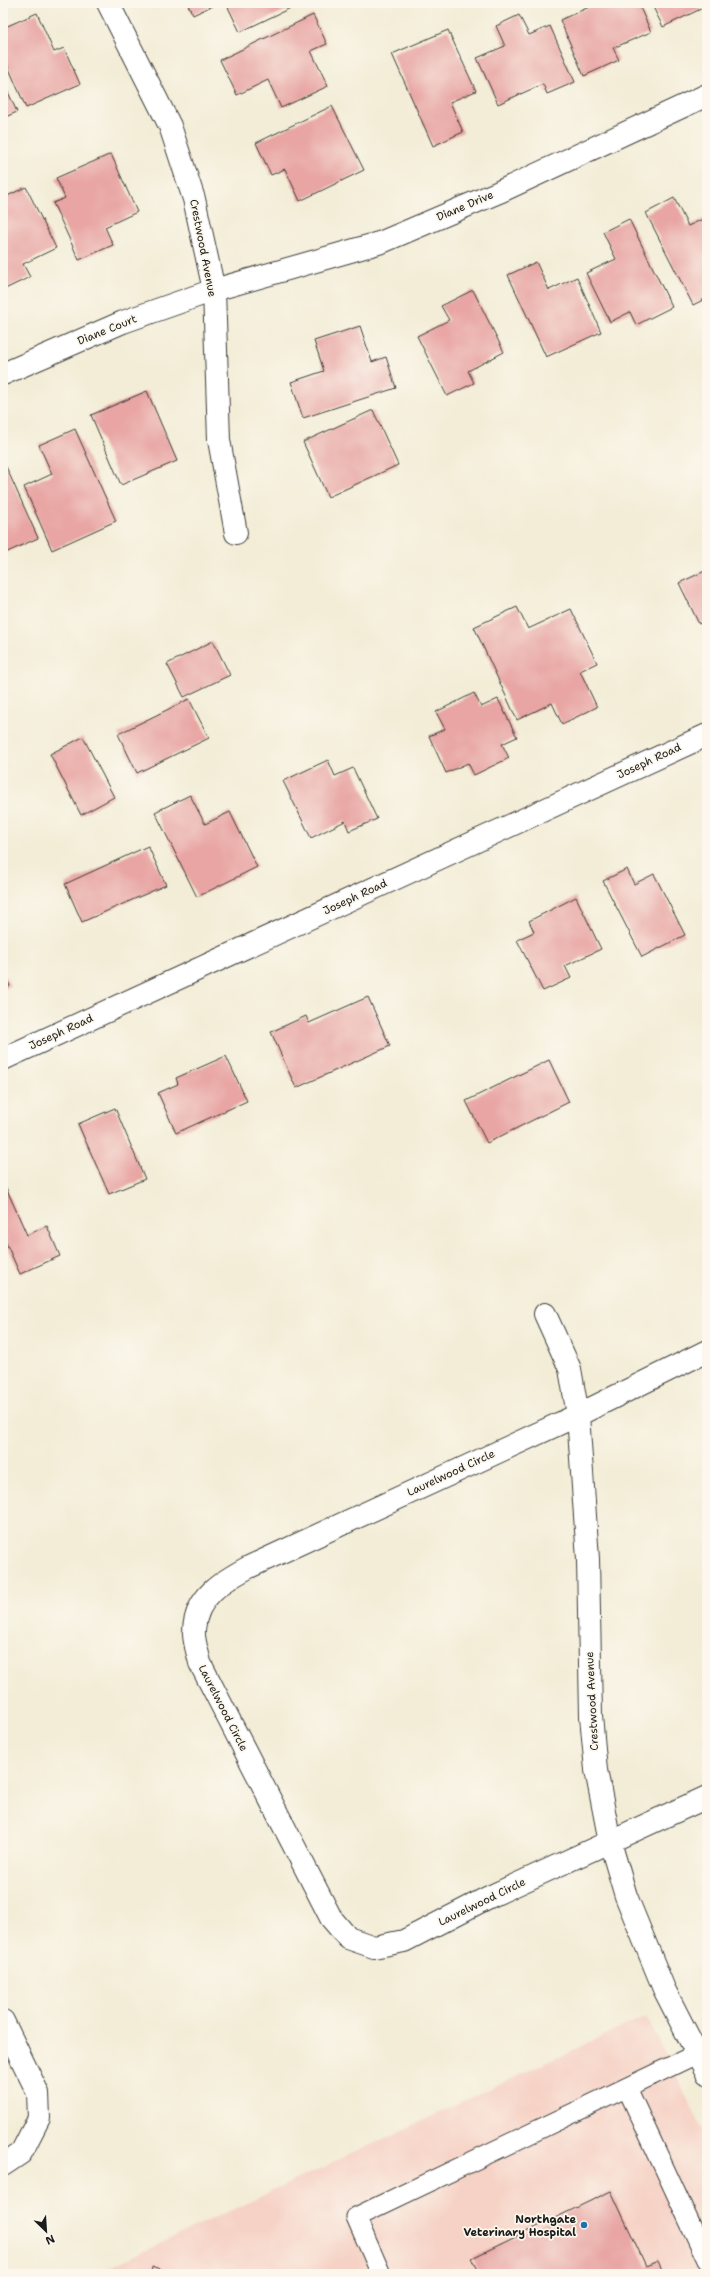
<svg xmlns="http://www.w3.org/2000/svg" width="710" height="2277" font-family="'Shantell Sans',sans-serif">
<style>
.built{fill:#f6d1c5}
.building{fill:#e8a5a3}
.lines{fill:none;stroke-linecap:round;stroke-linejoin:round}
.lane-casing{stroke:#3c3b38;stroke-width:21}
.street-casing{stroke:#3c3b38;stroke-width:24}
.lane{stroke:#fff;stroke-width:19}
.street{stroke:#fff;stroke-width:22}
.poi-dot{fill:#1f6fb2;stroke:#fbf7ec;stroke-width:1.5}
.labels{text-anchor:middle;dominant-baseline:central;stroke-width:3.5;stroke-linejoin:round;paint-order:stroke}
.street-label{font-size:11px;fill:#1c1c1c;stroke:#fbf7ec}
.poi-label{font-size:11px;font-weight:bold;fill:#1c1c1c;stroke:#fbf7ec;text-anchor:end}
</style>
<rect width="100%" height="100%" fill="#fbf7ec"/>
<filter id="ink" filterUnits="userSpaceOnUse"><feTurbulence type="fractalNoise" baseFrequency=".025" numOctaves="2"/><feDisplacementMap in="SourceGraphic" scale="8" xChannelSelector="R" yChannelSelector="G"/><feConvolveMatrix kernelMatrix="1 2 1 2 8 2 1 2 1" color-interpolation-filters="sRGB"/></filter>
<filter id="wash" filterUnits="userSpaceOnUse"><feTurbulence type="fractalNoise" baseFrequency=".012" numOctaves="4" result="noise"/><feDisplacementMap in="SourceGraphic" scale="16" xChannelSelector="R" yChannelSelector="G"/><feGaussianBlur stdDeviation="0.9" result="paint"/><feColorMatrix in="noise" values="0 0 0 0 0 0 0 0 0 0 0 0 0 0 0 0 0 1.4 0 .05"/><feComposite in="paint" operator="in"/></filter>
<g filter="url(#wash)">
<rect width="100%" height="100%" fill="#f3edd7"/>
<path class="built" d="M 646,2016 L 707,2138 L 707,2274 L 95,2274 Z"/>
<g id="blocks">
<path class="building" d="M 187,3 L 218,3 L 193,15 Z
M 226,3 L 301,3 L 240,32 Z
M 598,3 L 638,3 L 651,32 L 613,48 L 619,60 L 584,76 L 560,20 Z
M 651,3 L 707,3 L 707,6 L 663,27 Z
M 37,13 L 54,52 L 64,48 L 80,84 L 26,108 L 3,55 L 3,28 Z
M 313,15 L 327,44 L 311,51 L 328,86 L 281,108 L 268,80 L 237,95 L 220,60 Z
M 519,15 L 529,35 L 550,26 L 575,82 L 547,94 L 543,84 L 498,104 L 477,58 L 505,46 L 496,26 Z
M 448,30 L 476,91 L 450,102 L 463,132 L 433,146 L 392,54 Z
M 3,81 L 17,112 L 3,118 Z
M 332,106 L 364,170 L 300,201 L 285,169 L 271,175 L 256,143 Z
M 111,154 L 137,212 L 105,227 L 113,245 L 79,260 L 53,203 L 65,198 L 56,178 Z
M 26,187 L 56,248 L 23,264 L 30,277 L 3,290 L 3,211 L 5,210 L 3,198 Z
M 674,198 L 688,226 L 707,217 L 707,298 L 693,305 L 646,213 Z
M 629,219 L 672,307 L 636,325 L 630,312 L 610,322 L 586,273 L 616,259 L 603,232 Z
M 536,262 L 549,290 L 577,277 L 601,332 L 546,357 L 508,275 Z
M 473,290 L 504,352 L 468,371 L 474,383 L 447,396 L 417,336 L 449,320 L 441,306 Z
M 360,326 L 372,362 L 386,357 L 396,388 L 303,418 L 291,382 L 324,371 L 314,341 Z
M 147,391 L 177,461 L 121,485 L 91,415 Z
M 373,410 L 398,465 L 328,497 L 303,442 Z
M 75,429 L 116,521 L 52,550 L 24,487 L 52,474 L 39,445 Z
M 3,460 L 38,538 L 3,554 Z
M 707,570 L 707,621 L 699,624 L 679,583 Z
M 517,607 L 528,629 L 571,609 L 597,663 L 580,671 L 597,707 L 562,724 L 552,703 L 517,720 L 474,627 Z
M 213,641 L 230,675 L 184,697 L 167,664 Z
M 474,693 L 481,707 L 498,699 L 517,737 L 502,744 L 509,758 L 474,775 L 468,763 L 446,773 L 429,736 L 445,729 L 436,712 Z
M 189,699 L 209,738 L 137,773 L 118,734 Z
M 83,737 L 114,797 L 81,815 L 50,754 Z
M 328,760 L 335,776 L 353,768 L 377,819 L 349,831 L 345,821 L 311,838 L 283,781 Z
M 190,795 L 205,824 L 230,812 L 257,867 L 197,897 L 155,812 Z
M 148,846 L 166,885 L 82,922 L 65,884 Z
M 627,869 L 634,884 L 654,874 L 685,935 L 642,957 L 603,881 Z
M 576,897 L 601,949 L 565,966 L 571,978 L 543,991 L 517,940 L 534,932 L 529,921 Z
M 3,971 L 10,986 L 3,990 Z
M 368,997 L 390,1046 L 296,1088 L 271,1032 L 306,1016 L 309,1023 Z
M 226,1056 L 247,1101 L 176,1133 L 158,1093 L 178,1084 L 176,1078 Z
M 549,1060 L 569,1102 L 487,1143 L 466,1101 Z
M 115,1108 L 145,1179 L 109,1194 L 78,1124 Z
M 3,1181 L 27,1235 L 47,1226 L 60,1256 L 20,1274 L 3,1236 Z
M 611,2191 L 646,2266 L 658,2261 L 664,2274 L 480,2274 L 472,2258 Z
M 152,2267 L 173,2274 L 151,2274 Z
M 176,2269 L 189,2274 L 176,2274 Z"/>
</g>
</g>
<g filter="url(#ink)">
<use href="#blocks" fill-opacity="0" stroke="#3c3b38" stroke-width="1"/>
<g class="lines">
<g class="lane-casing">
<path id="lane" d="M 627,2088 L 707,2260
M 381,2274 L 356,2217 L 707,2049"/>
</g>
<g class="street-casing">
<path id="street" d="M 108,3 L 170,126 L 194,199 L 214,290 L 219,440 L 236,533
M 3,374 L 123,322 L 214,290 L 382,242 L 499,192 L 707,95
M 3,1059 L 707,735
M 545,1314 L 570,1369 L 578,1415 L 588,1559 L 591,1716 L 596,1770 L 610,1842 L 626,1896 L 664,1989 L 707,2073
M 707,1351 L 578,1415 L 249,1567 C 223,1581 196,1596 194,1630 C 193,1640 198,1653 200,1663 L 331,1918 L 348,1938 L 374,1947 L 404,1941 L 487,1898 L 707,1797
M 3,2021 L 38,2093 L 39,2118 L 21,2153 L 3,2165"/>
</g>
<use href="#lane" class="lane"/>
<use href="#street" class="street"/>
</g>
</g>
<circle class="poi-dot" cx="584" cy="2225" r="4"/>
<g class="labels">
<g class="street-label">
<text transform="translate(465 206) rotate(-23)">Diane Drive</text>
<text transform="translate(203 248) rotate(79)">Crestwood Avenue</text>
<text transform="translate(107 330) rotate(-22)">Diane Court</text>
<text transform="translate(649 761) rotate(-25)">Joseph Road</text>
<text transform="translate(355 897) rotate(-25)">Joseph Road</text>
<text transform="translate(61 1032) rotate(-25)">Joseph Road</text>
<text transform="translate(451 1473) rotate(-25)">Laurelwood Circle</text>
<text transform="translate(592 1701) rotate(-93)">Crestwood Avenue</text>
<text transform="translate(223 1708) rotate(63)">Laurelwood Circle</text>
<text transform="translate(482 1902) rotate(-26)">Laurelwood Circle</text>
</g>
<g class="poi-label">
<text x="576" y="2219">Northgate<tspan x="576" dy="13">Veterinary Hospital</tspan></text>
</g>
</g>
<rect width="710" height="2277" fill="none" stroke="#fbf7ec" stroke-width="16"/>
<g transform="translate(46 2231) rotate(155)" stroke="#fbf7ec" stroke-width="3" paint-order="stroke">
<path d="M0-3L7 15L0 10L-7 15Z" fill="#1c1c1c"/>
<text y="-6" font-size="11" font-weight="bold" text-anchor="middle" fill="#1c1c1c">N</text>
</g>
</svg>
